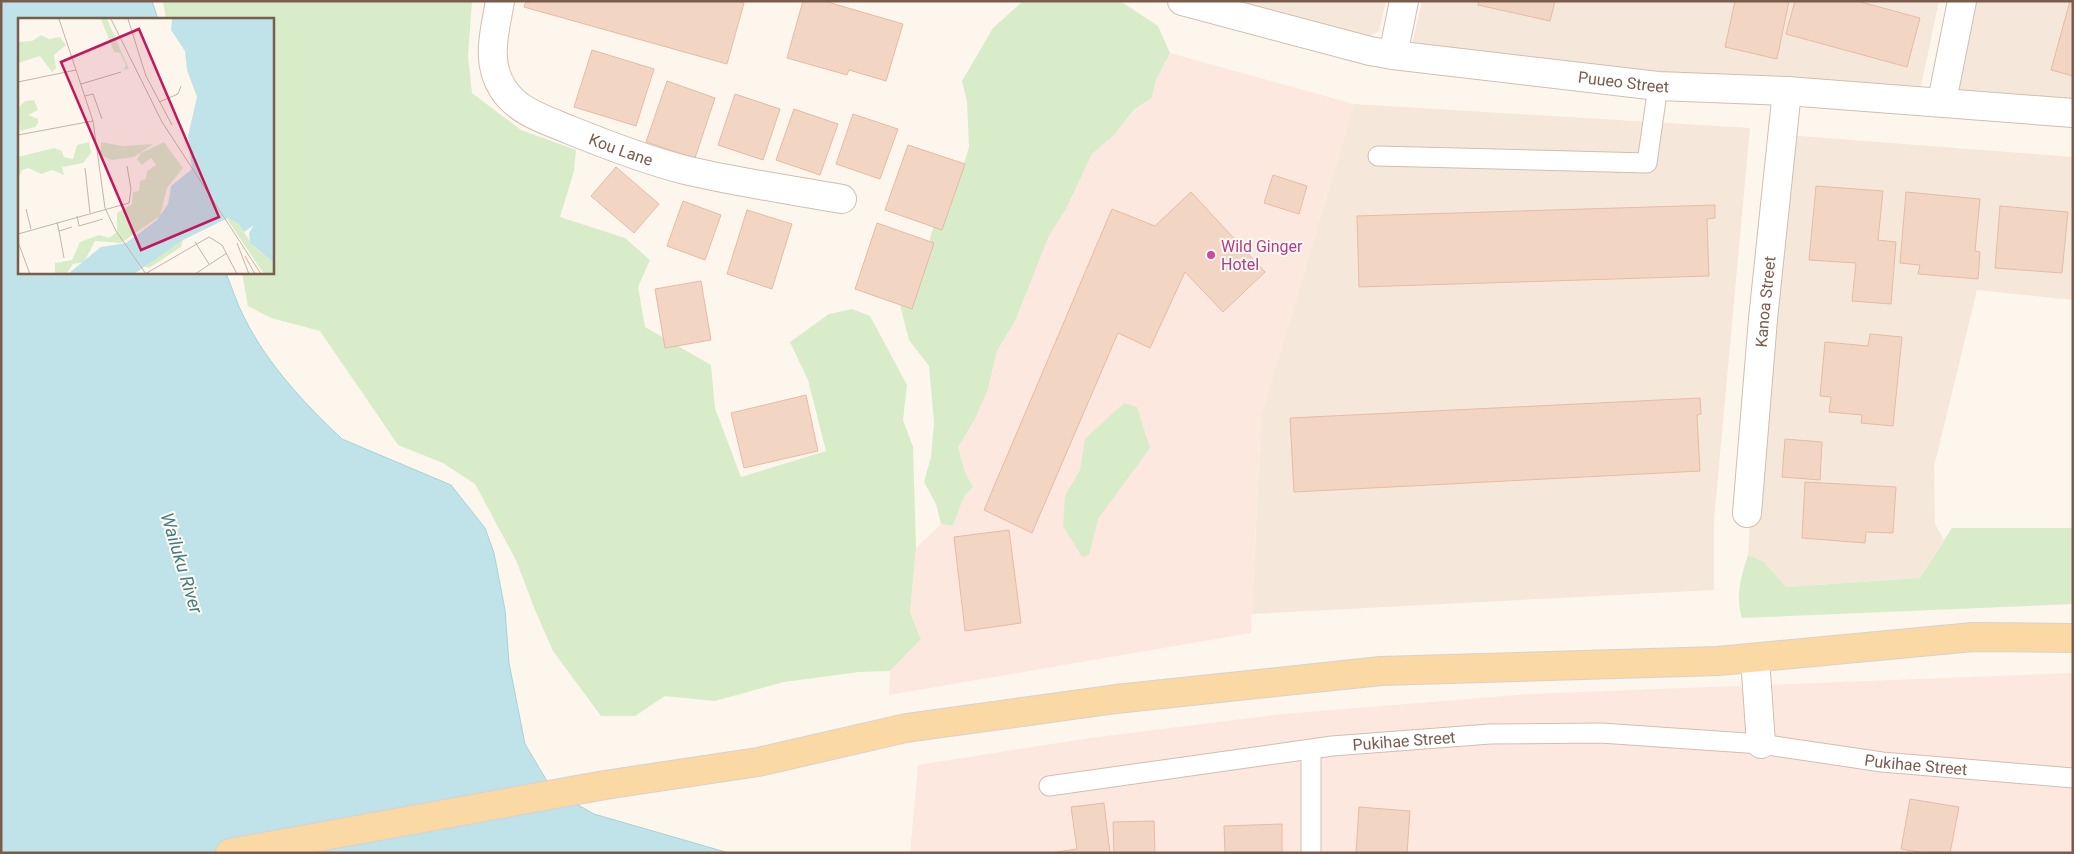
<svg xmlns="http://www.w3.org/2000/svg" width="2074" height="854" font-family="Roboto,sans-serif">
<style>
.residential{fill:#f5e8da}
.commercial{fill:#fde8e0}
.green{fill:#d8ecc9}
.water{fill:#bfe3e8;stroke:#a5d3da}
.building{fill:#f3d5c3;stroke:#e6bba3}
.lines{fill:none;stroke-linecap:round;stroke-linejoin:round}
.lane-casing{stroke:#d1beb0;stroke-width:21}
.street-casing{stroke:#d1beb0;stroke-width:30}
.primary-casing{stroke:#dad1cd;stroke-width:30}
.lane{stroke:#fff;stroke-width:19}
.street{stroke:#fff;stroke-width:28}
.primary{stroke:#fbd9a5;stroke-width:28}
.hotel-dot{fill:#d1479c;stroke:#fffaf3;stroke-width:2}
.labels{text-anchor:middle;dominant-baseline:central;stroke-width:4;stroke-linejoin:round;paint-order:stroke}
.street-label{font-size:16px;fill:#7a5c4d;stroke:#fffaf3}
.hotel-label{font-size:16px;fill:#b23c85;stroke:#fffaf3;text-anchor:start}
.water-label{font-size:18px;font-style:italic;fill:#437c86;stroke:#fffaf3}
.inset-road{fill:none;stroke:#c5b3a7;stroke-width:1}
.view{fill:#c2185b;fill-opacity:0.15;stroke:#c2185b;stroke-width:2.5}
.inset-edge{fill:none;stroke:#7a5c4d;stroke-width:2.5}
</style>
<rect width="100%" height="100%" fill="#fdf6ec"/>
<path class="residential" d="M 1170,1 L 1386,1 L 1379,31 L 1362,40 Z
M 1422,1 L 1939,1 L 1921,86 L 1914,103 L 1410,53 Z
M 1968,1 L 2073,1 L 2073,123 L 1952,104 Z
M 1354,104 L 1750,128 L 1714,520 L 1714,590 L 1252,614 L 1261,416 Z
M 1787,135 L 2073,157 L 2073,300 L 1977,290 L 1934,467 L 1935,524 L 1944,540 L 1920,578 L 1786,587 L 1764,562 L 1748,555 L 1774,153 Z"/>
<path class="commercial" d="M 1170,53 L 1354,104 L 1261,416 L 1251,633 L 889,695 L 890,671 L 921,639 L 910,612 L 916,548 L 941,524 L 953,526 L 964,495 L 973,487 L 965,472 L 958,447 L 974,421 L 986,392 L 997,351 L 1016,319 L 1049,236 L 1066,209 L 1092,154 L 1115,134 L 1134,111 L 1152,98 L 1156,80 Z
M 2073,673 L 2073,853 L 910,853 L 918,765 L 1090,738 L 1283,714 L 1529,694 Z"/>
<path class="green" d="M 163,1 L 472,1 L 468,56 L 472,93 L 521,130 L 576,150 L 574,171 L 560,217 L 625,238 L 650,260 L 638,287 L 645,327 L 711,365 L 715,408 L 741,477 L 826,451 L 808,380 L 790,342 L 829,314 L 852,309 L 870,316 L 907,385 L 903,420 L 913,447 L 916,548 L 910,612 L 921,639 L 890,671 L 859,672 L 784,682 L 715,701 L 665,696 L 635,716 L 601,716 L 553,651 L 535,610 L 516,560 L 475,484 L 443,463 L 398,445 L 320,331 L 271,318 L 248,306 L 242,273 L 272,272 L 272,19 L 166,19 Z
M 1023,1 L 1120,1 L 1158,26 L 1170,53 L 1156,80 L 1152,98 L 1134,110 L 1115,134 L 1092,154 L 1066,209 L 1049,236 L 1016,319 L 997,351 L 987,392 L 974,421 L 958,447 L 965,472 L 973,487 L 964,496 L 953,526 L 941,524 L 936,504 L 924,482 L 931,457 L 934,422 L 929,366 L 909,340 L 900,305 L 925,268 L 931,234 L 941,207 L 958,183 L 969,147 L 967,101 L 962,81 L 993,28 Z
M 1124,403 L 1137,407 L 1150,448 L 1098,519 L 1089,555 L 1082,557 L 1063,526 L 1065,496 L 1080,470 L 1085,439 Z
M 1952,528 L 2073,528 L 2073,604 L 1742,618 C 1735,596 1741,577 1748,555 L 1764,562 L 1786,587 L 1920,578 Z"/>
<path class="water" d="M 1,1 L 152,1 L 158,19 L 19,19 L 19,272 L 226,273 C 232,288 237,304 245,319 C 268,365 305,404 342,439 L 451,485 L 485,528 L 494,553 L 505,610 L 509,663 L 525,744 L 553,791 L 594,814 L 729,853 L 1,853 Z"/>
<path class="building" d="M 526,1 L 736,1 L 744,3 L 727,64 L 524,7 Z
M 803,1 L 824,1 L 903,24 L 886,81 L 849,70 L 847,75 L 787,58 Z
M 1479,1 L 1555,1 L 1550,21 L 1478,5 Z
M 1735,1 L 1789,1 L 1777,59 L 1725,47 Z
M 1795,1 L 1857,1 L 1920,18 L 1907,67 L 1786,34 Z
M 2070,1 L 2073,1 L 2073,76 L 2051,70 Z
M 592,50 L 654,69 L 636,126 L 574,107 Z
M 667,81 L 715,98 L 695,158 L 646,142 Z
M 735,94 L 780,109 L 763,160 L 718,145 Z
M 794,109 L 838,124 L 820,175 L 776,160 Z
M 853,114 L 898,129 L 880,179 L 836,164 Z
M 908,145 L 965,164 L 942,230 L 885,210 Z
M 616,167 L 659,204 L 634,233 L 591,196 Z
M 1273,175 L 1307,186 L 1299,214 L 1264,203 Z
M 1816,186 L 1883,191 L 1878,240 L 1896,242 L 1891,304 L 1852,301 L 1856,263 L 1809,260 Z
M 1191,192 L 1265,272 L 1223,312 L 1185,272 L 1150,348 L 1118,333 L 1032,533 L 984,510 L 1112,209 L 1155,226 Z
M 1906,192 L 1980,199 L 1975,251 L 1980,252 L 1978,279 L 1918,274 L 1920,265 L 1900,263 Z
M 683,201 L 721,215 L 705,260 L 667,246 Z
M 1715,205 L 1715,218 L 1707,219 L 1709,276 L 1359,287 L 1357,216 Z
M 2000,206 L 2068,212 L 2062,273 L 1995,268 Z
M 747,210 L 792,224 L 772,289 L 727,274 Z
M 877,223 L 934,243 L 912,309 L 855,289 Z
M 701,281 L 711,340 L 665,348 L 655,289 Z
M 1870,334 L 1902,337 L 1893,426 L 1861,423 L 1862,415 L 1829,412 L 1831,397 L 1820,396 L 1825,342 L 1868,346 Z
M 806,395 L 818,451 L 744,468 L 731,413 Z
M 1700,398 L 1701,414 L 1697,415 L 1700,471 L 1294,492 L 1290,418 Z
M 1785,439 L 1822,442 L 1820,480 L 1782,477 Z
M 1805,482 L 1896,487 L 1893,533 L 1866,532 L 1865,543 L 1802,538 Z
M 1009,530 L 1021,623 L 965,631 L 954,537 Z
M 1910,799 L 1959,807 L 1950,853 L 1925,853 L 1901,849 Z
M 1104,803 L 1110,853 L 1050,853 L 1077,849 L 1071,807 Z
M 1359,807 L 1410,811 L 1407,853 L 1356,853 Z
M 1154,821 L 1155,853 L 1114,853 L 1113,822 Z
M 1282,824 L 1282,853 L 1225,853 L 1224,826 Z"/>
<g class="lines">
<g class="lane-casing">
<g id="lane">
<path d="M 1378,156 L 1647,163 L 1658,86"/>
<path d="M 1311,750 L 1311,853"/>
<path id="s1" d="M 1049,786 L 1332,746 L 1490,734 L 1601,733 L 1761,744 L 1882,762 L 2073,778"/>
</g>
</g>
<g class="street-casing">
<g id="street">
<path id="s2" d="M 500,1 C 495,31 485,61 503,89 C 518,112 546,120 570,130 C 607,145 646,160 685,170 C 735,182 791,190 842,199"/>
<path id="s3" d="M 1182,1 L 1370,51 L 1393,55 L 1658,86 L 1787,91 L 2073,113"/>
<path d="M 1393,55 L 1404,1"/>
<path d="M 1942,101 L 1962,1"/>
<path id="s4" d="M 1747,513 L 1763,319 L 1787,91"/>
<path d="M 1755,658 L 1761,744"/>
</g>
</g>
<g class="primary-casing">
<path id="primary" d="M 230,853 L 605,785 L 758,762 L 906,728 L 1116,699 L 1381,671 L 1718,661 L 1973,637 L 2073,638"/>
</g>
<use href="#lane" class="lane"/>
<use href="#street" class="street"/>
<use href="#primary" class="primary"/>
</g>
<circle class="hotel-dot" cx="1211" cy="255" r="5"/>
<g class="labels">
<g class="street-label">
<text stroke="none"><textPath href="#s3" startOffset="450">Puueo Street</textPath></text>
<text stroke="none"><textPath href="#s2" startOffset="225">Kou Lane</textPath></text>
<text stroke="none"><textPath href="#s4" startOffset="212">Kanoa Street</textPath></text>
<text stroke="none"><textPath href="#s1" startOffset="358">Pukihae Street</textPath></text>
<text stroke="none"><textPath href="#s1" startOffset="872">Pukihae Street</textPath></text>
</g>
<g class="hotel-label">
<text x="1221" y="246">Wild Ginger<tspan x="1221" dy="18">Hotel</tspan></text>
</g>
<g class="water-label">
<text transform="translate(182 563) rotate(73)">Wailuku River</text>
</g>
</g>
<g transform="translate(18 18)">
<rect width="256" height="256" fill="#fdf6ec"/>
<path d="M 83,1 L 89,1 L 111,51 L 106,52 L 108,47 L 102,35 L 96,34 ZM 23,17 L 31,21 L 42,19 L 48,27 L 36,37 L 38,50 L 34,54 L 22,38 L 0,45 L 0,24 L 14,23 ZM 16,82 L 20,92 L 10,97 L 20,101 L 20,105 L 17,109 L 2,113 L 0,90 L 7,83 ZM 71,124 L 73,135 L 65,145 L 44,149 L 46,157 L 34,152 L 23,156 L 11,150 L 4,152 L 0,160 L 0,139 L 36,130 L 44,133 L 46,139 L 55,141 L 59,127 ZM 83,124 L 104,128 L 135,126 L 116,139 L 94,142 L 82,137 ZM 146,124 L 165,150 L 149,170 L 142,198 L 103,225 L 77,223 L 66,244 L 55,246 L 49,255 L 37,256 L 37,245 L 54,242 L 62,224 L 81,217 L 91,220 L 99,214 L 99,195 L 114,186 L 115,174 L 121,173 L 122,163 L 128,161 L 129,153 L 138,147 L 133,140 L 124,147 L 119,141 L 123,135 ZM 213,200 L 220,205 L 235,228 L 256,245 L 256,256 L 246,256 L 209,201 ZM 165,222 L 163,229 L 131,250 L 125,248 Z" fill="#d8ecc9"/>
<path d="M 154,1 L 256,1 L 256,245 L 232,225 L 231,215 L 236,207 L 226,214 L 220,205 L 210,200 L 165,222 L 116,256 L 50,256 L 83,229 L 108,225 L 139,202 L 150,186 L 153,168 L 174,151 L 170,118 L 179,79 L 169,52 L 167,33 L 153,12 Z" fill="#bfe3e8"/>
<path class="inset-road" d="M 41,1 L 75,103 L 87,190 L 98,213 L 128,256M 93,1 L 144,104 L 243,256M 110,1 L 128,58 L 154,107M 0,64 L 58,52M 63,66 L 103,54M 67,78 L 75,76 L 84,101M 141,84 L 160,76 L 163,68M 0,117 L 75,103M 67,150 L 72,195M 8,191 L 13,211M 59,198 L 61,208 L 85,201M 39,204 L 41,213 L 54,209M 41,213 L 46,240M 0,216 L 111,185 L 113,171 L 109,148M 0,224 L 12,256M 177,224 L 191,246M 219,225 L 231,256M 227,238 L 237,256M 127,256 L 191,219 L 204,227 L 219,256M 177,256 L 209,235"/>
<path class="view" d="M 121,11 L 201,199 L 123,232 L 43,44 Z"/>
<rect width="256" height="256" class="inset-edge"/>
</g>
<rect width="2074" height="854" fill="none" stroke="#7a5c4d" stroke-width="5"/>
</svg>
